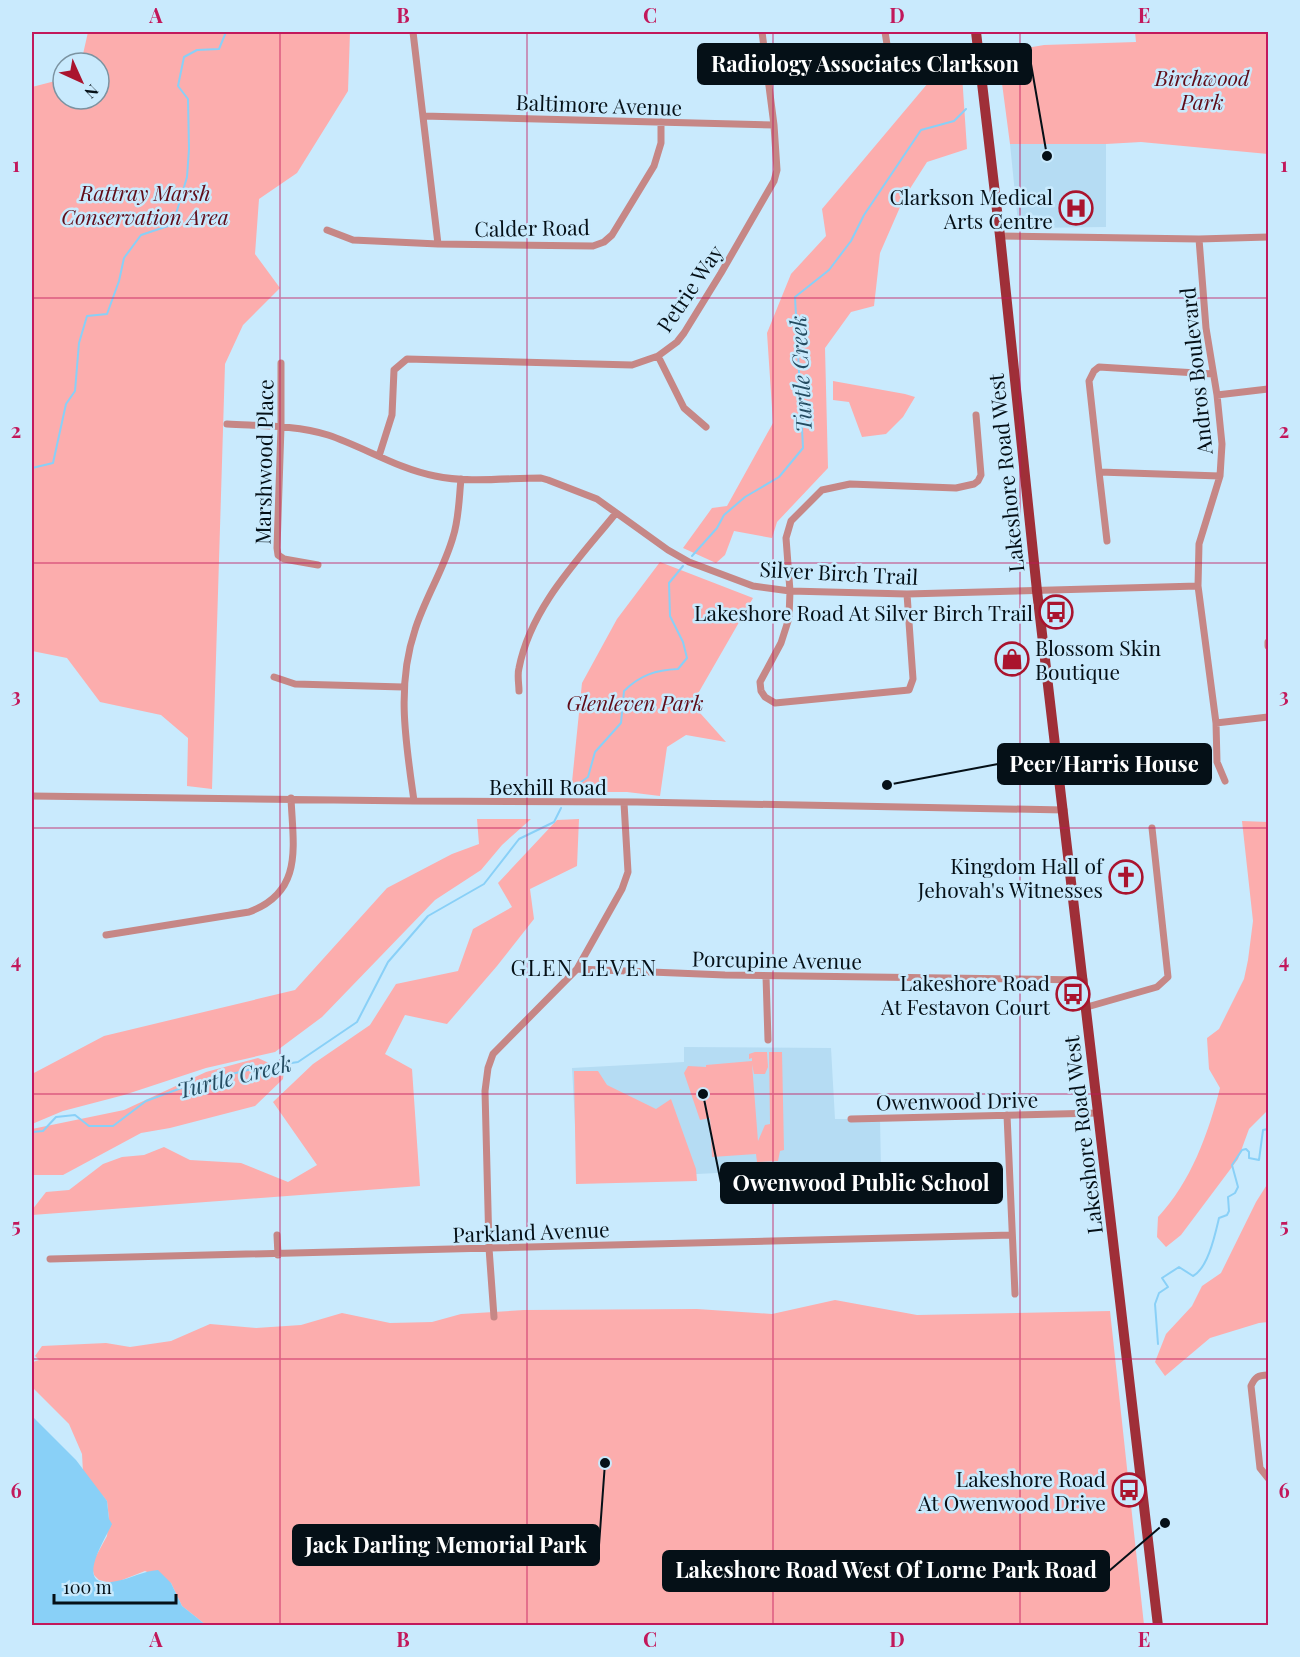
<svg xmlns="http://www.w3.org/2000/svg" width="1300" height="1657" font-family="'Playfair Display',serif">
<style>
.built{fill:#b5dcf3}
.green{fill:#fcadad}
.water{fill:#89d0f7}
.lines{fill:none;stroke-linecap:round;stroke-linejoin:round}
.stream{stroke:#89d0f7;stroke-width:2}
.street{stroke:#c68786;stroke-width:7}
.primary{stroke:#9f2f38;stroke-width:10}
.grid{fill:none;stroke:#c2185b;stroke-width:1.5;stroke-opacity:0.55}
.labels{text-anchor:middle;dominant-baseline:central;stroke-width:5;stroke-linejoin:round;paint-order:stroke}
.park-label{font-size:21px;font-style:italic;fill:#600c18;stroke:#c9eafd}
.street-label{font-size:21px;fill:#051017;stroke:#c9eafd}
.poi-label{font-size:21px;fill:#051017;stroke:#c9eafd;text-anchor:end}
.water-label{font-size:22px;font-style:italic;fill:#244c61;stroke:#c9eafd}
.neighbourhood-label{font-size:22px;letter-spacing:1.5px;fill:#051017;stroke:#c9eafd}
.leader{fill:none;stroke:#051017;stroke-width:2}
.callout-dot{fill:#051017;stroke:#c9eafd;stroke-width:2}
.callout{fill:#051017;stroke:#051017;stroke-width:2}
.callout-label{font-size:22px;text-anchor:middle;font-weight:bold;fill:#fff}
.neatline{fill:none;stroke:#c2185b;stroke-width:2}
.grid-label{font-size:20px;text-anchor:middle;font-weight:bold;fill:#c2185b}
</style>
<rect width="100%" height="100%" fill="#c9eafd"/>
<path class="built" d="M 1010,144 L 1106,144 L 1106,227 L 1022,228 L 1018,223 Z
M 684,1047 L 831,1048 L 835,1119 L 880,1119 L 881,1169 L 737,1172 L 578,1180 L 572,1068 L 684,1062 Z"/>
<path class="green" d="M 88,32 L 350,32 L 348,91 L 297,173 L 259,199 L 255,254 L 280,288 L 243,325 L 225,364 L 212,789 L 187,786 L 188,738 L 161,715 L 100,702 L 67,658 L 32,651 L 32,87 L 63,79 L 63,99 L 99,99 L 99,63 L 81,63 Z
M 1135,32 L 1268,32 L 1268,154 L 1141,142 L 1106,144 L 1010,144 L 998,53 L 1044,45 L 1136,42 Z
M 960,45 L 967,149 L 927,162 L 904,198 L 880,253 L 874,306 L 851,312 L 825,348 L 828,468 L 777,522 L 772,538 L 734,531 L 725,555 L 716,563 L 683,548 L 712,508 L 727,506 L 773,423 L 767,333 L 791,274 L 826,236 L 822,209 Z
M 833,381 L 905,394 L 915,397 L 903,417 L 886,434 L 862,437 L 849,402 L 833,400 Z
M 660,562 L 753,598 L 692,704 L 726,742 L 686,735 L 667,747 L 660,796 L 627,792 L 571,792 L 582,683 L 617,619 Z
M 477,819 L 531,819 L 502,845 L 481,870 L 435,900 L 322,1017 L 275,1052 L 206,1068 L 124,1095 L 63,1111 L 32,1124 L 32,1074 L 104,1036 L 295,990 L 387,888 L 452,854 L 479,844 Z
M 579,819 L 577,866 L 530,889 L 534,919 L 497,966 L 447,1024 L 405,1015 L 385,1054 L 412,1069 L 420,1186 L 32,1215 L 32,1210 L 46,1192 L 69,1190 L 103,1164 L 122,1157 L 144,1155 L 164,1147 L 190,1160 L 241,1163 L 288,1182 L 317,1165 L 273,1102 L 313,1064 L 370,1025 L 396,984 L 458,971 L 473,929 L 512,907 L 498,883 L 557,820 Z
M 1242,821 L 1268,822 L 1268,1110 L 1249,1129 L 1238,1159 L 1181,1235 L 1166,1247 L 1157,1237 L 1158,1217 C 1191,1182 1208,1134 1220,1088 L 1209,1069 L 1207,1038 L 1219,1029 L 1244,979 L 1248,960 L 1253,921 Z
M 755,1052 L 767,1052 L 768,1067 L 765,1074 L 754,1074 L 752,1064 L 758,1141 L 765,1125 L 770,1124 L 769,1052 L 782,1052 L 784,1150 L 780,1151 L 778,1161 L 757,1162 L 756,1154 L 712,1157 L 710,1118 L 700,1120 L 684,1073 L 688,1066 L 706,1067 L 706,1065 L 752,1061 L 752,1058 L 749,1059 L 749,1054 Z
M 258,1058 L 284,1070 L 283,1079 L 255,1106 L 170,1128 L 141,1133 L 63,1175 L 32,1175 L 32,1129 L 124,1110 L 206,1072 Z
M 574,1071 L 598,1071 L 607,1085 L 656,1109 L 671,1099 L 696,1169 L 697,1181 L 576,1184 Z
M 1268,1183 L 1268,1322 L 1259,1323 L 1210,1338 L 1165,1376 L 1155,1362 L 1166,1334 L 1192,1306 L 1202,1286 L 1221,1273 L 1256,1202 Z
M 835,1300 L 917,1315 L 1110,1311 L 1144,1625 L 206,1625 L 182,1606 L 171,1583 L 145,1571 L 117,1582 L 107,1582 L 99,1580 L 94,1575 L 92,1567 L 95,1558 L 107,1536 L 109,1519 L 107,1501 L 83,1472 L 82,1454 L 69,1424 L 32,1387 L 32,1346 L 33,1362 L 39,1360 L 35,1356 L 42,1346 L 106,1343 L 130,1347 L 171,1341 L 210,1324 L 256,1328 L 301,1325 L 342,1313 L 390,1323 L 432,1322 L 461,1314 L 524,1310 L 697,1309 L 772,1314 Z"/>
<path class="water" d="M 32,1416 L 76,1460 L 107,1501 L 109,1519 L 112,1524 C 105,1540 71,1591 117,1581 C 132,1578 143,1571 158,1570 L 171,1583 L 182,1606 L 206,1625 L 32,1625 Z"/>
<g class="lines">
<path class="stream" d="M 32,468 L 53,463 L 66,404 L 75,391 L 79,343 L 87,316 L 107,314 L 119,281 L 124,258 L 141,235 L 168,226 L 176,214 L 187,177 L 189,149 L 188,99 L 178,86 L 184,57 L 197,50 L 219,49 L 226,32
M 692,556 L 717,528 L 724,515 L 745,497 L 779,477 L 803,448 L 795,297 L 829,270 L 851,241 L 864,215 L 921,130 L 954,121 L 966,109
M 568,795 L 570,790 L 588,777 L 595,752 L 621,723 L 624,691 C 640,675 656,670 678,669 L 687,658 L 683,642 L 670,616 L 669,583 L 683,566
M 32,1132 L 43,1131 L 56,1117 L 75,1115 L 89,1126 L 113,1126 L 146,1101 L 195,1083 L 252,1069 L 298,1062 L 357,1022 L 388,962 L 428,916 L 484,884 L 519,839 L 554,822 L 561,808
M 1158,1344 L 1155,1304 L 1159,1293 L 1168,1287 L 1162,1278 L 1179,1267 L 1193,1276 C 1208,1268 1215,1235 1219,1218 L 1227,1215 L 1229,1211 L 1228,1197 L 1235,1193 L 1238,1187 L 1232,1165 L 1242,1150 L 1246,1149 L 1249,1152 L 1249,1158 L 1259,1160 L 1263,1130 L 1268,1129"/>
<path class="street" d="M 413,32 L 438,244
M 885,32 L 890,63
M 423,116 L 774,125
M 327,230 L 353,240 L 438,244 L 593,246 L 604,242 L 612,235 L 654,166 L 661,143 L 661,122
M 1000,236 L 1199,239 L 1268,237
M 1199,239 L 1206,328 L 1217,395 L 1222,444 L 1220,476 L 1199,544 L 1198,586 L 1216,723 L 1217,762 L 1225,781
M 658,356 L 684,408 L 706,427
M 281,363 L 281,427 L 277,548 L 278,555 L 284,559 L 318,565
M 1213,374 L 1099,367 L 1094,371 L 1089,381 L 1099,472 L 1220,476
M 1217,395 L 1268,389
M 227,424 C 260,426 296,425 328,435 C 364,447 398,469 435,476 C 467,483 508,478 541,478 L 548,480 L 597,499 L 668,550 L 689,562 L 753,586 L 790,591 L 907,594 L 1198,586
M 379,456 L 392,415 L 394,370 L 407,359 L 632,365 L 658,356 L 677,342 L 684,333 L 721,273 L 774,181 L 777,170 L 774,125 L 762,32
M 1099,472 L 1107,541
M 907,594 L 913,679 L 909,690 L 775,703 L 765,697 L 761,691 L 760,682 L 781,643 L 789,618 L 790,591 L 786,538 L 791,521 L 822,490 L 850,484 L 956,488 L 974,484 L 978,481 L 981,475 L 976,415
M 1268,642 L 1268,646
M 274,677 L 295,684 L 403,687
M 519,691 C 519,684 517,675 519,668 C 531,607 578,560 616,513
M 1216,723 L 1268,717
M 32,796 L 414,801 L 637,802 L 1064,810
M 414,801 C 406,744 396,686 415,630 C 425,598 444,569 453,537 C 459,519 459,498 461,479
M 106,935 L 249,912 C 304,892 293,846 291,798
M 577,969 L 725,975 L 1084,980
M 766,976 L 768,1040
M 1087,1007 L 1157,987 L 1168,977 L 1152,828
M 1007,1115 L 1015,1294
M 851,1119 L 1099,1113
M 277,1235 L 278,1255
M 50,1259 L 1012,1235
M 494,1317 L 489,1248 L 485,1091 L 488,1068 L 493,1054 L 577,969 L 622,889 L 628,872 L 624,803
M 1268,1375 C 1258,1375 1255,1377 1251,1386 L 1260,1468 L 1268,1478"/>
<path class="primary" d="M 976,32 L 1000,236 L 1037,591 L 1158,1626"/>
</g>
<path class="grid" d="M 280,32 L 280,1626M 527,32 L 527,1626M 773,32 L 773,1626M 1020,32 L 1020,1626M 32,298 L 1268,298M 32,563 L 1268,563M 32,828 L 1268,828M 32,1094 L 1268,1094M 32,1359 L 1268,1359"/>
<defs>
<g id="hospital-ring" transform="scale(1.725)"><circle r="9.5" fill="#c9eafd" stroke="#aa142e" stroke-width="1.5"/><path d="M-5-5h3v3.5h4V-5h3V5h-3V1.5h-4V5h-3Z" fill="#aa142e"/></g>
<g id="bus-ring" transform="scale(1.725)"><circle r="9.5" fill="#c9eafd" stroke="#aa142e" stroke-width="1.5"/><path d="M-5-6H5V4H4V6H2V4H-2V6H-4V4H-5ZM-3.5-4V0h7V-4ZM-3.5 1.2v1.5H-2V1.2ZM2 1.2v1.5H3.5V1.2Z" fill="#aa142e"/></g>
<g id="shop-ring" transform="scale(1.725)"><circle r="9.5" fill="#c9eafd" stroke="#aa142e" stroke-width="1.5"/><path d="M-5-2.5h2.3a2.7 3.5 0 0 1 5.4 0H5L5.5 6h-11ZM-1.5-2.5h3a1.5 2.3 0 0 0-3 0Z" fill="#aa142e"/></g>
<g id="church-ring" transform="scale(1.725)"><circle r="9.5" fill="#c9eafd" stroke="#aa142e" stroke-width="1.5"/><path d="M-1.2-6h2.4v3.5h3.3v2.4h-3.3V6h-2.4V-.1h-3.3v-2.4h3.3Z" fill="#aa142e"/></g>
</defs>
<g fill-rule="evenodd">
<use href="#hospital-ring" x="1076" y="208"/>
<use href="#bus-ring" x="1056" y="612"/>
<use href="#shop-ring" x="1012" y="659"/>
<use href="#church-ring" x="1126" y="877"/>
<use href="#bus-ring" x="1073" y="994"/>
<use href="#bus-ring" x="1129" y="1490"/>
</g>
<g class="labels">
<g class="park-label">
<text x="1202" y="77">Birchwood<tspan x="1202" dy="24">Park</tspan></text>
<text x="145" y="192">Rattray Marsh<tspan x="145" dy="24">Conservation Area</tspan></text>
<text x="635" y="702">Glenleven Park</text>
</g>
<g class="street-label">
<text transform="translate(599 104) rotate(2)">Baltimore Avenue</text>
<text transform="translate(532 227) rotate(-1)">Calder Road</text>
<text transform="translate(689 288) rotate(-56)">Petrie Way</text>
<text transform="translate(1195 371) rotate(-96)">Andros Boulevard</text>
<text transform="translate(263 462) rotate(-89)">Marshwood Place</text>
<text transform="translate(1005 473) rotate(-96)">Lakeshore Road West</text>
<text transform="translate(839 572) rotate(3)">Silver Birch Trail</text>
<text x="548" y="786">Bexhill Road</text>
<text transform="translate(777 959) rotate(1)">Porcupine Avenue</text>
<text transform="translate(957 1100) rotate(-1)">Owenwood Drive</text>
<text transform="translate(1082 1135) rotate(-97)">Lakeshore Road West</text>
<text transform="translate(531 1231) rotate(-2)">Parkland Avenue</text>
</g>
<g class="poi-label">
<text x="1053" y="196">Clarkson Medical<tspan x="1053" dy="24">Arts Centre</tspan></text>
<text x="1033" y="612">Lakeshore Road At Silver Birch Trail</text>
<text x="1035" y="647" text-anchor="start">Blossom Skin<tspan x="1035" dy="24">Boutique</tspan></text>
<text x="1103" y="865">Kingdom Hall of<tspan x="1103" dy="24">Jehovah's Witnesses</tspan></text>
<text x="1050" y="982">Lakeshore Road<tspan x="1050" dy="24">At Festavon Court</tspan></text>
<text x="1106" y="1478">Lakeshore Road<tspan x="1106" dy="24">At Owenwood Drive</tspan></text>
</g>
<g class="water-label">
<text transform="translate(800 374) rotate(-93)">Turtle Creek</text>
<text transform="translate(234 1076) rotate(-14)">Turtle Creek</text>
</g>
<g class="neighbourhood-label">
<text x="584" y="967">GLEN LEVEN</text>
</g>
</g>
<path class="leader" d="M1047 156L1031 64M887 785L998 764M703 1094L721 1183M605 1463L599 1545M1165 1523L1109 1571"/>
<g class="callout-dot">
<circle cx="1047" cy="156" r="6"/>
<circle cx="887" cy="785" r="6"/>
<circle cx="703" cy="1094" r="6"/>
<circle cx="605" cy="1463" r="6"/>
<circle cx="1165" cy="1523" r="6"/>
</g>
<g class="callout">
<rect x="698" y="44" width="333" height="40" rx="6"/>
<rect x="998" y="744" width="213" height="40" rx="6"/>
<rect x="721" y="1163" width="281" height="40" rx="6"/>
<rect x="293" y="1525" width="306" height="40" rx="6"/>
<rect x="663" y="1551" width="446" height="40" rx="6"/>
</g>
<g class="callout-label">
<text x="865" y="72">Radiology Associates Clarkson</text>
<text x="1104" y="772">Peer/Harris House</text>
<text x="861" y="1191">Owenwood Public School</text>
<text x="446" y="1553">Jack Darling Memorial Park</text>
<text x="886" y="1578">Lakeshore Road West Of Lorne Park Road</text>
</g>
<rect width="1300" height="1657" fill="none" stroke="#c9eafd" stroke-width="66"/>
<g transform="translate(81 81) rotate(135)"><circle r="28" fill="#c9eafd" stroke="#7b93a1" stroke-width="1.5"/>
<path d="M0-4.5L10 22L0 15L-10 22Z" fill="#aa142e"/>
<text y="-9" font-size="16" font-weight="bold" text-anchor="middle" fill="#051017">N</text>
</g>
<path d="M54 1594v9h122v-9" fill="none" stroke="#051017" stroke-width="3"/>
<text x="63" y="1594" font-size="18" fill="#051017" stroke="#c9eafd" stroke-width="4.5" paint-order="stroke">100 m</text>
<rect x="33" y="33" width="1234" height="1591" class="neatline"/>
<g class="grid-label">
<text x="156" y="23">A</text>
<text x="403" y="23">B</text>
<text x="650" y="23">C</text>
<text x="897" y="23">D</text>
<text x="1144" y="23">E</text>
<text x="16" y="172">1</text>
<text x="1284" y="172">1</text>
<text x="16" y="438">2</text>
<text x="1284" y="438">2</text>
<text x="16" y="703">3</text>
<text x="1284" y="703">3</text>
<text x="16" y="968">4</text>
<text x="1284" y="968">4</text>
<text x="16" y="1233">5</text>
<text x="1284" y="1233">5</text>
<text x="16" y="1498">6</text>
<text x="1284" y="1498">6</text>
<text x="156" y="1647">A</text>
<text x="403" y="1647">B</text>
<text x="650" y="1647">C</text>
<text x="897" y="1647">D</text>
<text x="1144" y="1647">E</text>
</g>
</svg>
